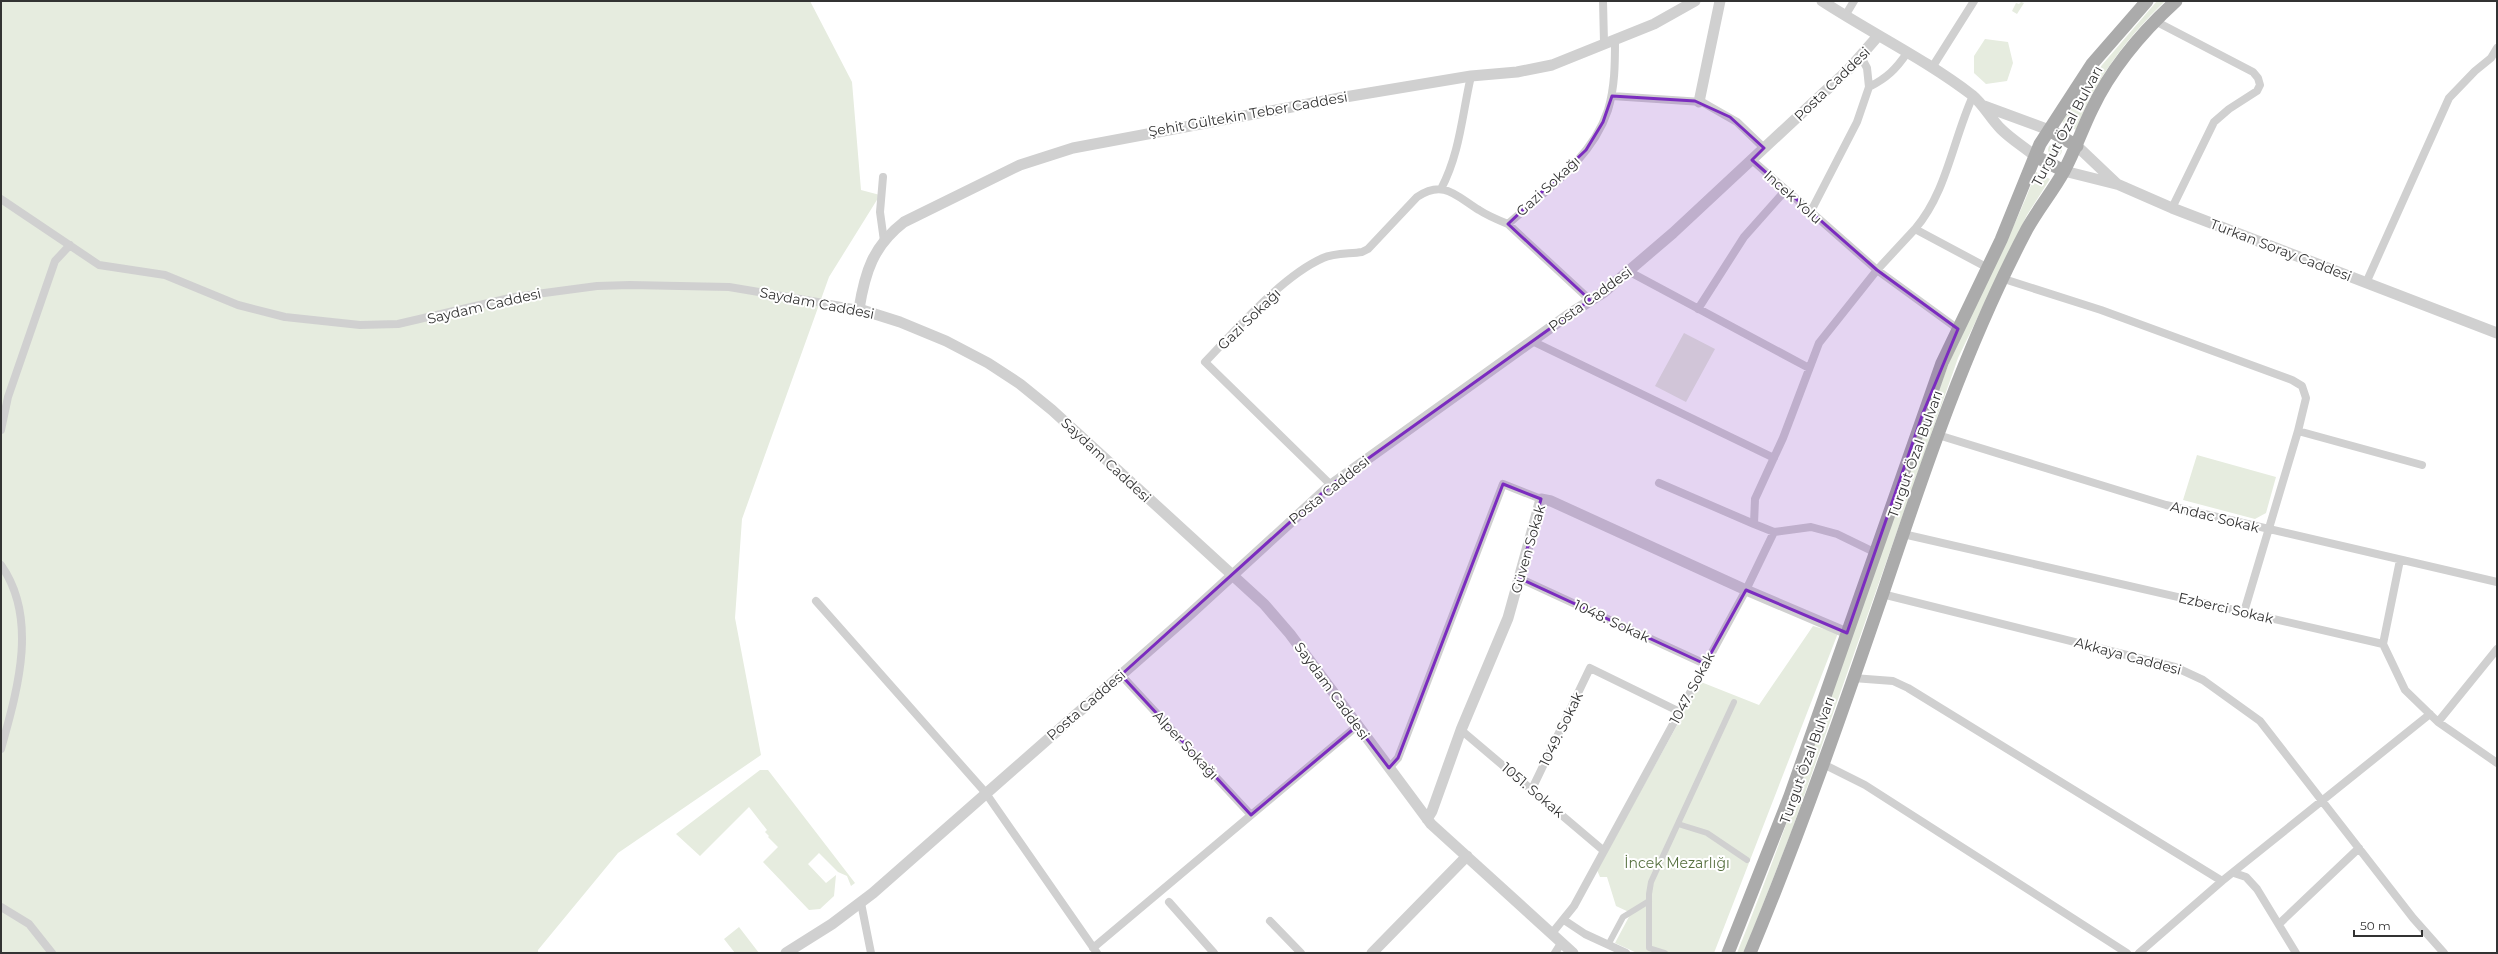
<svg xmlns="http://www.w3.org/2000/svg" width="2498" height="954" font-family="Montserrat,sans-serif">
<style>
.green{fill:#e6ecdf}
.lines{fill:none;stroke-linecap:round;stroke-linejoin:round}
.pedestrian{stroke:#d0d0d0;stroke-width:6}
.minor{stroke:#d0d0d0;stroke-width:8}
.tertiary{stroke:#d0d0d0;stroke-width:11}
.primary{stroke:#ababab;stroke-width:13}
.marked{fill:#7b2cbf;fill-opacity:0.2;stroke:#7b2cbf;stroke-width:3;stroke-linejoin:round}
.labels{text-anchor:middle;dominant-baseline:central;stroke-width:4;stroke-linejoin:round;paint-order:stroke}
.street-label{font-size:14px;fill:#333;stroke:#fff}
.park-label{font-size:14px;fill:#56703f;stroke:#fff}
</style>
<rect width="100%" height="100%" fill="#fff"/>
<path class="green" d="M 1,1 L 810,1 L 852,82 L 861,190 L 880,195 L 829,277 L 742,519 L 735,618 L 761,755 L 618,853 L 538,950 L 538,953 L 1,953 Z
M 2157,1 L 2165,1 C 2126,39 2095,79 2076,130 L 2062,122 L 2102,65 Z
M 2021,2 L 2024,3 L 2017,14 L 2012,11 L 2016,3 L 2019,4 Z
M 1985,39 L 2008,42 L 2013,63 L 2007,81 L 1986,84 L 1974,73 L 1974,56 Z
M2048 150a7 7 0 1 1 14 0a7 7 0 1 1-14 0Z
M 2036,172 L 2050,179 L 2027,215 L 1958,358 L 1792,830 L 1744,953 L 1737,953 C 1814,762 1873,564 1946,371 C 1972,303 2011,241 2036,172 Z
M 1684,333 L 1715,349 L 1686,402 L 1655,386 Z
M 2197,455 L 2276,477 L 2266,513 L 2255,519 L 2183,500 Z
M 1813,626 L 1838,633 L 1714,953 L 1637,953 L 1615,943 L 1631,913 L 1616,906 L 1607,877 L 1600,877 L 1597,870 L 1701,682 L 1759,705 Z
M 760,770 L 768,770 L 855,883 L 851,886 L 847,876 L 838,872 L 819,853 L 808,864 L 826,883 L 836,875 L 834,896 L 820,909 L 809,910 L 763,862 L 778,847 L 768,837 L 769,836 L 765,832 L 767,830 L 749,807 L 700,856 L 676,834 Z
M 739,927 L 759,953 L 735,953 L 724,939 Z"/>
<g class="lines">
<path class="pedestrian" d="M 1678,824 L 1707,833 L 1747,860
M 1608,945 L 1623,917 L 1649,901
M 1665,953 L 1649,948 L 1649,894 L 1651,882 L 1734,702"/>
<path class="minor" d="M 1603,1 L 1604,43
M 1845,16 L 1854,1
M 2155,21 L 2253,72 L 2258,78 L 2260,85 L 2257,91 L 2229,109 L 2214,122 L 2172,208
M 1933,66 L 1974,1
M 1869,87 C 1887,78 1896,69 1907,53
M 1612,96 L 1702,102 L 1737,122 L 1764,148
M 1752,160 L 1877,270 L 1958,329
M 883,177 L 880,212 L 884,241
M 1441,189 C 1460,153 1462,115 1471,76
M 1,199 L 99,265 L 165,275 L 238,305 L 285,317 L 360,325 L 398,324 L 514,297 L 597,286 L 630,285 L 729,287 L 859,309
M 1810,213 L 1857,122 L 1869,87 L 1867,68 L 1861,57
M 1508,224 L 1590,300
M 1915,229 C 1947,192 1953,139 1973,96
M 1628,271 L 1809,368
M 2004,279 L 2101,310 L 2292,380 L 2302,386 L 2306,398 L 2298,431
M 2366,283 L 2449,98 L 2475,71 L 2491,58 L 2497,48
M 1698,309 L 1744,237 L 1785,191
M 1532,341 L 1774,458
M 1,430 L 8,397 L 55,261 L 70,245
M 1938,435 L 2166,505 L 2497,582
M 1659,483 L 1754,524
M 1331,485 L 1205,362 C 1236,330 1282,276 1323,258 C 1334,253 1350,254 1362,252 L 1368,249 L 1417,197 C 1444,179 1456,196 1479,210 C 1488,216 1498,220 1508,224 C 1545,191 1592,159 1608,110 C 1615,87 1615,63 1615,40
M 1774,532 L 1754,524 L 1755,499 L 1783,438 L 1819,343 L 1877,270 L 1915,229 L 1988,268
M 1903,534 L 2383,644 L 2405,690 L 2438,722 L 2497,763
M 1,565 C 39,619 17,691 1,749
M 1519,578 L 1705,664
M 1882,594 L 2175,667 L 2203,680 L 2260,721 L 2413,918 L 2444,953
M 816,601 L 985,792 L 1097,953
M 2244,612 L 2298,431 L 2422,465
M 2383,644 L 2400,560
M 1121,675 L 1251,815
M 1853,678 L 1893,681 L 1908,688 L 2222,881
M 2438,722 L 2497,649
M 1461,730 L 1604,851
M 1823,764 L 1865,785 L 2127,953
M 1389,768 L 1398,758 L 1503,484 L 1541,499
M 1532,789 L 1590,668 L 1680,712
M 2234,873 L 2246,877 L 2257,889 L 2296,953
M 1169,902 L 1214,953
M 861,903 L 871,953
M 1,907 L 29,924 L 52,953
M 1564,920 L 1585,934 L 1626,953
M 1270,921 L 1301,953
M 2279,924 L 2359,848
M 1553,932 L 1574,906 L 1746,590 L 1774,532 L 1811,527 L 1837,534 L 1874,552
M 1093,948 L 1357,726
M 1555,953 L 1562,942
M 2139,953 L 2222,881 L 2430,714"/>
<path class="tertiary" d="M 1822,1 C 1871,33 1925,59 1972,95 C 1984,105 1990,118 2001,129 C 2011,139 2024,147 2035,156
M 1699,102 L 1720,1
M 1984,106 L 2049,130
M 2077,146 L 2117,184 L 2172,208 L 2497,333
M 2064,171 L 2116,184
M 1427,819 L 1432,811 L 1461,730 L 1508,618 L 1541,499 L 1551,501 L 1746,590 L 1847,633
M 786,953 L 832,924 L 873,893 L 1188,616 L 1331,485 L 1571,313 L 1604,292 L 1673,233 L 1849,69 L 1878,36
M 1372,953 L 1467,856
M 1573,953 L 1431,824 L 1290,634 L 1264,604 L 1052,410 L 1020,384 L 988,363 L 946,341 L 900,322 L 859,309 C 865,272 873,246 904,222 L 1020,165 L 1073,148 L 1345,97 L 1471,76 L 1517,72 L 1552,65 L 1654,24 L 1695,1"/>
<path class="primary" d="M 2049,130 L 2077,146
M 2035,156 L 2064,171
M 1728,953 L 1790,796 L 1942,363 L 2001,240 L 2040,144 L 2092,64 L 2147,1
M 1750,953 C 1800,833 1843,710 1885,587 C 1926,465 1967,343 2027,229 C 2038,209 2053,191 2064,171 C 2075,151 2082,129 2092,109 C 2112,67 2142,32 2176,1"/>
</g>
<path class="marked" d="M 1612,96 L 1695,101 L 1730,117 L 1764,148 L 1752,160 L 1877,270 L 1958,329 L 1923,413 L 1847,633 L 1746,590 L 1705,664 L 1519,578 L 1541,499 L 1503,484 L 1398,758 L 1389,768 L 1357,726 L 1251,815 L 1121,675 L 1331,485 L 1590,300 L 1508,224 L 1586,150 L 1603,122 Z"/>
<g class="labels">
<g class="street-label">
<text transform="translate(1832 84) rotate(-44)">Posta Caddesi</text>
<text transform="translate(1248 114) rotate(-10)">Şehit Gültekin Teber Caddesi</text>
<text transform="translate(2067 126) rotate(-62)">Turgut Özal Bulvarı</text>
<text transform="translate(1548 186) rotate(-43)">Gazi Sokağı</text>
<text transform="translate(1793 197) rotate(42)">Incek Yolu</text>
<text transform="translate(2281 250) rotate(21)">Turkan Soray Caddesi</text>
<text transform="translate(1590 299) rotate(-36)">Posta Caddesi</text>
<text transform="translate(817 303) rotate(11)">Saydam Caddesi</text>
<text transform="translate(484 306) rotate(-13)">Saydam Caddesi</text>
<text transform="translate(1249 319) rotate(-44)">Gazi Sokağı</text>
<text transform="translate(1915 454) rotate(-70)">Turgut Özal Bulvarı</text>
<text transform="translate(1106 460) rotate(43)">Saydam Caddesi</text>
<text transform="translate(1329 490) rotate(-39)">Posta Caddesi</text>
<text transform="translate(2215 517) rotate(14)">Andac Sokak</text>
<text transform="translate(1528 549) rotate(-74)">Güven Sokak</text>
<text transform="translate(2226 608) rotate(13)">Ezberci Sokak</text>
<text transform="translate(1612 621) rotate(25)">1048. Sokak</text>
<text transform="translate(2128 656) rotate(15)">Akkaya Caddesi</text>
<text transform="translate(1692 688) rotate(-62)">1047. Sokak</text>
<text transform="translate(1332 691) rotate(54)">Saydam Caddesi</text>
<text transform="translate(1086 705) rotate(-41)">Posta Caddesi</text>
<text transform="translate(1561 729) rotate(-64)">1049. Sokak</text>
<text transform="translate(1186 745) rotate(47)">Alper Sokağı</text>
<text transform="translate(1807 760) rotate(-70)">Turgut Özal Bulvarı</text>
<text transform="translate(1533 790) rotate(40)">1051. Sokak</text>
</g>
<g class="park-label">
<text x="1677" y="863">İncek Mezarlığı</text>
</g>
</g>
<rect width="2498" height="954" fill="none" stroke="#333333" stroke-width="4"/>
<path d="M2354 930v6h68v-6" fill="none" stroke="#333333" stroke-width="2"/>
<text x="2360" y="930" font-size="12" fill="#333333" stroke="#ffffff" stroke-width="3" paint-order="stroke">50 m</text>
</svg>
